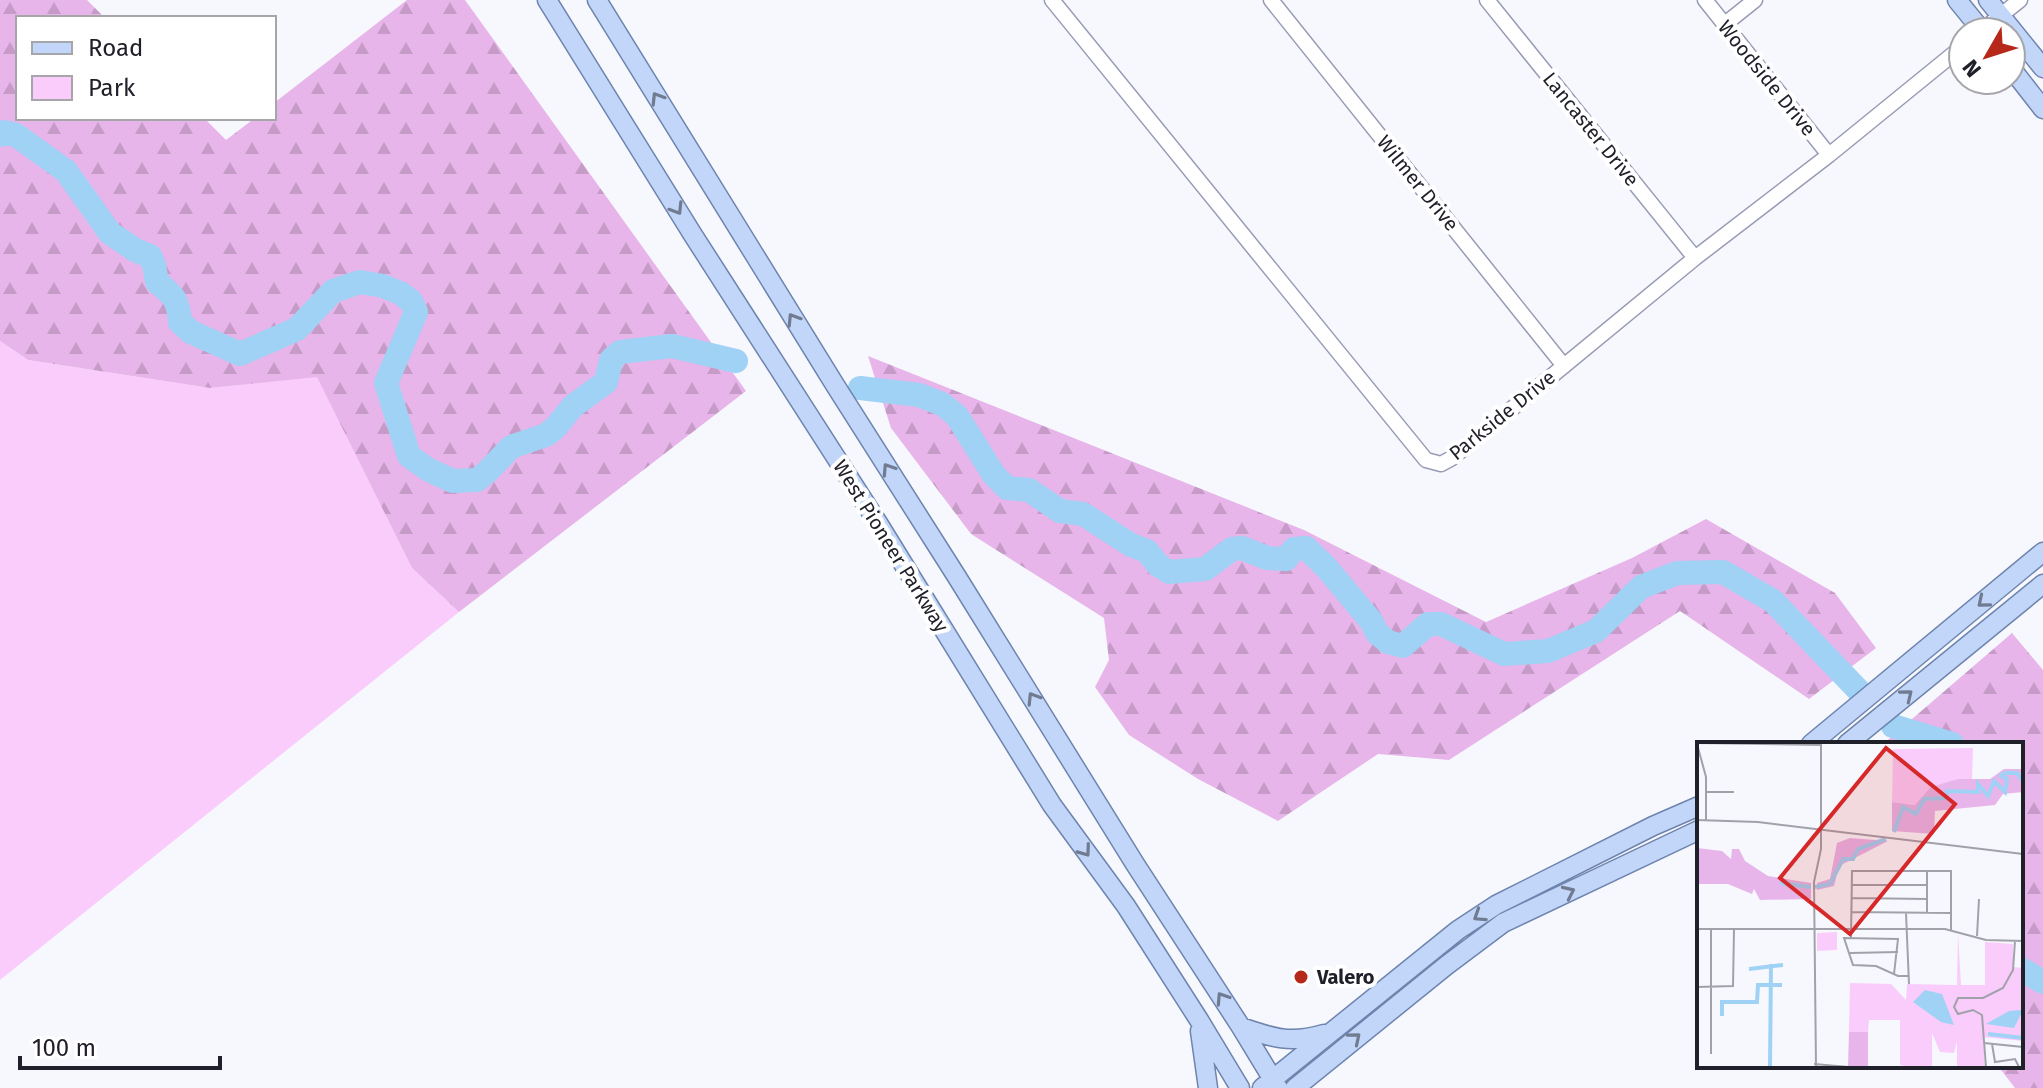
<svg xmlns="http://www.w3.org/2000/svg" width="2043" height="1088" font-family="'Fira Sans',sans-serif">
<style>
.green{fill:#f9ccfb}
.forest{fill:url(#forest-firs)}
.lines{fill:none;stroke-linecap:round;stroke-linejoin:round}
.river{stroke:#9fd2f5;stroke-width:24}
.minor-casing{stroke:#999bb5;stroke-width:17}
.major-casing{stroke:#6e84ad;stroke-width:21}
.minor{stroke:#fff;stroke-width:14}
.major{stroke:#c1d6f8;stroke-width:18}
.oneway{stroke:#707b91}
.poi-dot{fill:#b6281a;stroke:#fff;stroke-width:3}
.labels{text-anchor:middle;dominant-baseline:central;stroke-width:8;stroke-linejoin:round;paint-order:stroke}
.street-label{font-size:20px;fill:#20202a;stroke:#fff}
.poi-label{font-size:20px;font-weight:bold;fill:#20202a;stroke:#fff;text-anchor:start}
.inset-river{fill:none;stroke:#9fd2f5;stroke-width:4}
.inset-road{fill:none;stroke:#a1a2a9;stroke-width:2}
.view{fill:#d62828;fill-opacity:0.15;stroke:#d62828;stroke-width:4}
.inset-edge{fill:none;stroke:#20202a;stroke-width:4}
</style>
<defs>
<pattern id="forest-firs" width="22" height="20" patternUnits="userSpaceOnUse" patternTransform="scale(2)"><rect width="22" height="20" fill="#e7b5e9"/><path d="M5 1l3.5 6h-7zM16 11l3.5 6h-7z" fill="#c69bc8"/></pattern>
</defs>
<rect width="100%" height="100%" fill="#f7f8fe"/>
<path class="green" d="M 0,341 L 28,360 L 210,388 L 317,376 L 412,568 L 459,612 L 0,980 Z"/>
<path class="forest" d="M 0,0 L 87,0 L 105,18 L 18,18 L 18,118 L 204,118 L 226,140 L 255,118 L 274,118 L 274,103 L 407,0 L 465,0 L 746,391 L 459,612 L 412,568 L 317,377 L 210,388 L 28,360 L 0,341 Z
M 868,356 L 1304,530 L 1486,622 L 1632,558 L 1706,519 L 1835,593 L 1876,648 L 1809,699 L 1680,611 L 1449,760 L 1378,754 L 1278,821 L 1198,779 L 1129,735 L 1095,687 L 1109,660 L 1104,618 L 971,534 L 891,428 Z
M 2012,633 L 2043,670 L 2043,1088 L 2015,1088 L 1998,1066 L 2021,1066 L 2021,744 L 1883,744 Z"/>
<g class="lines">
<path class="river" d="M 0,135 L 4,132 L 16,135 L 66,171 L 110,233 L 135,250 L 150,256 L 154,265 L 157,282 C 174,296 178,299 180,322 L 191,332 L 240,354 L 297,329 L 333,291 L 360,282 L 383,286 L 400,293 L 411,301 L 416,312 L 386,383 L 409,456 L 429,470 L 453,481 L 477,480 L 487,472 L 511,447 L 546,435 L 555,428 L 573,406 L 606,382 L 611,360 L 620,352 L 672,346 L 736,361
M 860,388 L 919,395 L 942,404 L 957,416 L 994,475 L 1007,488 L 1029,490 L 1060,511 L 1083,514 L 1131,545 L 1147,551 L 1158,565 L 1169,572 L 1205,569 L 1232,549 L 1242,548 L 1267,558 L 1286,559 L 1294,549 L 1306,548 L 1326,567 L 1371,621 L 1377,633 L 1388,642 L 1403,646 L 1428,624 L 1441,624 L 1504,654 L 1548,651 L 1596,631 L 1641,587 L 1677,573 L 1723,572 L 1773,601 L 1861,693
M 1893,726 L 1952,744
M 2021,969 L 2043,982"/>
<g class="minor-casing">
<path id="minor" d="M 1052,0 L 1426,460 L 1441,464 L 1452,458 L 1695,258 L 1829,155 L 1963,46
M 1271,0 L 1564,366
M 1487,0 L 1695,258
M 1705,0 L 1829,155
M 1725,24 L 1755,0
M 1980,32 L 2020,0"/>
</g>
<g class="major-casing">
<path id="major" d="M 547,0 L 693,235 L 878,523 L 1052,805 L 1126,906 L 1199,1020 L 1240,1088
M 597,0 L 835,385 L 957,577 L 1135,864 L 1241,1027 L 1278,1088
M 1957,0 L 1983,32
M 1988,0 L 2043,68
M 2011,68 L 2043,109
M 1811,744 L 2043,552
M 1847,744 L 2043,584
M 1241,1027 C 1273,1038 1290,1044 1324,1034
M 1200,1031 L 1208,1088
M 1262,1088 L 1458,930 L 1496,905 L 1653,826 L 1699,806
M 1295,1088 L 1447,965 L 1503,923 L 1699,830"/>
</g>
<use href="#minor" class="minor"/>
<use href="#major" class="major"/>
</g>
<defs><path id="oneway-chevron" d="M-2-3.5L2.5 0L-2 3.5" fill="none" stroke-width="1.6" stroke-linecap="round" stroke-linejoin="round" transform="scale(2)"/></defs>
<g class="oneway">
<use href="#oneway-chevron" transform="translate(657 98) rotate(-122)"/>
<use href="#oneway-chevron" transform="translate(677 209) rotate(58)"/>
<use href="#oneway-chevron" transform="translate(793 319) rotate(-122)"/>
<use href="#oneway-chevron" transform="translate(888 469) rotate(-123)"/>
<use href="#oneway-chevron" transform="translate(1983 602) rotate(140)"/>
<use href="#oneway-chevron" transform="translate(1907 695) rotate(-39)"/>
<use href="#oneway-chevron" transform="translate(1033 698) rotate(-122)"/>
<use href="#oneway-chevron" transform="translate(1085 851) rotate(54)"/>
<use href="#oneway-chevron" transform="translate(1569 892) rotate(-25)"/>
<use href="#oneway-chevron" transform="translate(1479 916) rotate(147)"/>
<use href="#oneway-chevron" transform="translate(1222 998) rotate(-123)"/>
<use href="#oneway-chevron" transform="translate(1355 1038) rotate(-40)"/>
</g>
<circle class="poi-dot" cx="1301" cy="977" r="8"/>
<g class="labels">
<g class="street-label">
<text transform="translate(1767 78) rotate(51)">Woodside Drive</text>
<text transform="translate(1591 129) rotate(51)">Lancaster Drive</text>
<text transform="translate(1418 183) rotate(51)">Wilmer Drive</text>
<text transform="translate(1502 415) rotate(-39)">Parkside Drive</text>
<text transform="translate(891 546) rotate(58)">West Pioneer Parkway</text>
</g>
<g class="poi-label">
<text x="1317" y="977">Valero</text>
</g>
</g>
<g transform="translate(1697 742)">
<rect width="326" height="326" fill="#f7f8fe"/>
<path d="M 276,6 L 275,41 L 261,37 L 218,63 L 195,60 L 196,7 ZM 140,190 L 140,208 L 120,209 L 120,191 ZM 261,191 L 264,243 L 288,243 L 288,200 L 316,202 L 316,225 L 326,226 L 326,299 L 286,295 L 288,325 L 260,325 L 260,299 L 257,311 L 243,310 L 235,291 L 235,325 L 213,325 L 203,323 L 203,278 L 172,278 L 171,290 L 152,290 L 153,241 L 194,242 L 209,258 L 210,242 L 260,243 Z" fill="#f9ccfb"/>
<path d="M 307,27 L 326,27 L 326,50 L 306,52 L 298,63 L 238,69 L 237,92 L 195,89 L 195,60 L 218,63 L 234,45 L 261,37 L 293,37 ZM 153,96 L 191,99 L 142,124 L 137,144 L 120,148 L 120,141 L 133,137 L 140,101 ZM 0,106 L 25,109 L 34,117 L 35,107 L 42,107 L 48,119 L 71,134 L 114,141 L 114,157 L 63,158 L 57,147 L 55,152 L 31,142 L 0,142 ZM 152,290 L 171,290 L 171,325 L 151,325 Z" fill="#e7b5e9"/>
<path d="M 228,248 L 245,252 L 257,283 L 244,280 L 216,260 ZM 326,268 L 317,286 L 289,282 L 312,269 Z" fill="#9fd2f5"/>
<path class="inset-river" d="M 197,90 L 206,65 L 219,72 L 227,57 L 249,56 L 250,49 L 281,50 L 281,42 L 291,54 L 297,39 L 308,50 L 310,37 L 304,34 L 308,31 L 320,31 L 326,40M 83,141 L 114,145M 118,145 L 133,142 L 146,117 L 156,117 L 161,107 L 189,97M 52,227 L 86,223M 25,274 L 25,260 L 60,260 L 61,243 L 85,243M 291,292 L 326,296M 73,325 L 74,222"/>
<path class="inset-road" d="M 0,1 L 124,3M 0,2 L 9,35 L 9,78M 9,50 L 37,50M 0,78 L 61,80 L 326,112M 154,143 L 230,143M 154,156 L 230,157M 154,170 L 255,171M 230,170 L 230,129M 209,171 L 212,242M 0,187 L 248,187 L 289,198 L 326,199M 280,194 L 282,157M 154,196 L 155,129 L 254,129 L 254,189M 153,211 L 201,210M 197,232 L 201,197 L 147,196 L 156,223 L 179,224 L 201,234 L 211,234M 0,245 L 36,244 L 37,188M 287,301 L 326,305M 295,302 L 298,320 L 318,317 L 322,325M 14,312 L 14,188M 117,322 L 152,325M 119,325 L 117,140 L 124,107 L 124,1M 289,325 L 285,273 L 276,268 L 261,272 L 257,265 L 261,256 L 286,256 L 306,246 L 316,228 L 318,199"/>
<path class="view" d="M 189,6 L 258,62 L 153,192 L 83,136 Z"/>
<rect width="326" height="326" class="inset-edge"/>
</g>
<rect x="16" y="16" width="260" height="104" fill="#ffffff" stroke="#a6a6aa" stroke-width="2"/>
<rect x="32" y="42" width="40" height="12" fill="#c1d6f8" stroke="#a6a6aa" stroke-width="2"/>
<text x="88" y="56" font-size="24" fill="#20202a">Road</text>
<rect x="32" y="76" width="40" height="24" fill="#f9ccfb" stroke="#a6a6aa" stroke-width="2"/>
<text x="88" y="96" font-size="24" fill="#20202a">Park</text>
<g transform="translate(1987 56) rotate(231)"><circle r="38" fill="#ffffff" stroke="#a6a6aa" stroke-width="2"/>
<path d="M0-6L14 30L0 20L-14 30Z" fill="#b6281a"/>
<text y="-12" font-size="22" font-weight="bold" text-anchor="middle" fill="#20202a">N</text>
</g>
<path d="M20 1056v12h200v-12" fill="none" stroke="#20202a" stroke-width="4"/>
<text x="32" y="1056" font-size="24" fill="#20202a" stroke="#ffffff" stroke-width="6" paint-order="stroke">100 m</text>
</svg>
